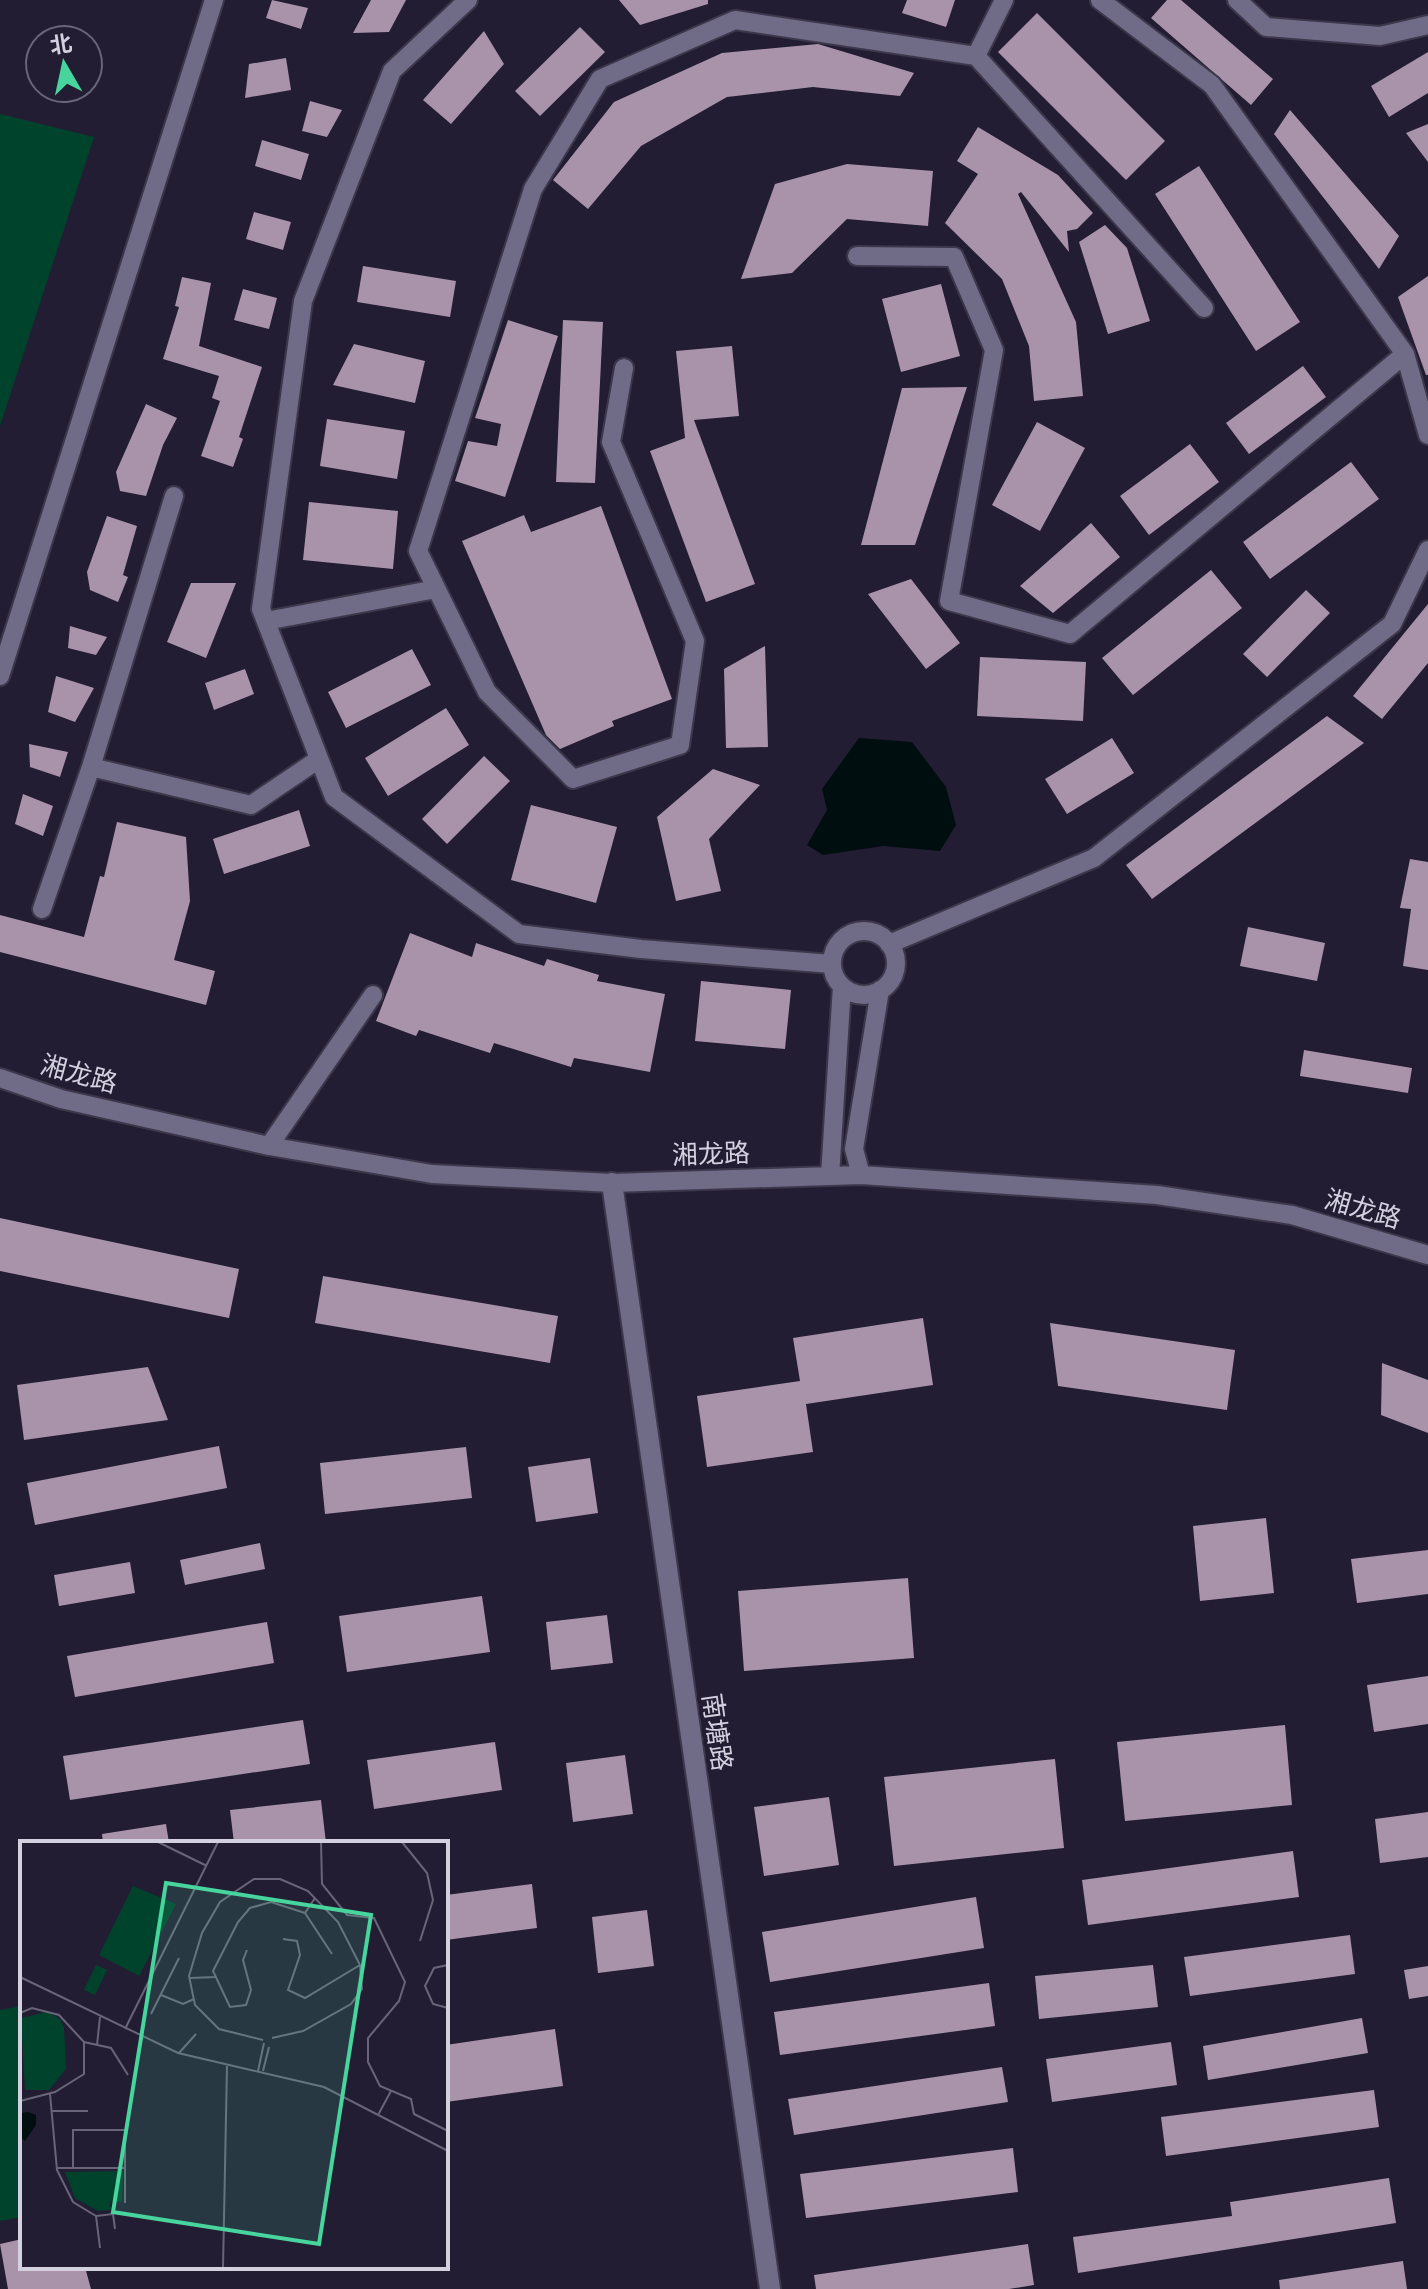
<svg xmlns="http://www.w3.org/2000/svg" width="1428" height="2289" font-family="'Space Grotesk','Noto Sans SC',sans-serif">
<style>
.green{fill:#00432d}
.water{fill:#000e0f}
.building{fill:#a993aa}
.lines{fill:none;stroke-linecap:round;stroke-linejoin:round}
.street-casing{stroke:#3c374a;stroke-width:22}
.secondary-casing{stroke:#3c374a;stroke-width:24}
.street{stroke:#706b86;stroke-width:18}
.secondary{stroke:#706b86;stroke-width:20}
.labels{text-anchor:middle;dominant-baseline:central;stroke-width:8;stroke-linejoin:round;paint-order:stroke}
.street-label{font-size:26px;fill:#d3d1e0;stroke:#221d33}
.inset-road{fill:none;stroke:#696578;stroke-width:2}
.view{fill:#48d49d;fill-opacity:0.15;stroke:#48d49d;stroke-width:4}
.inset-edge{fill:none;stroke:#d3d1e0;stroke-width:4}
</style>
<rect width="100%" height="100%" fill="#221d33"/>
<path class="green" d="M 0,114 L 94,137 L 0,426 Z
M 22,2006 L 22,2217 L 0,2221 L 0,2010 Z"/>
<path class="water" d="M 859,738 L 912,742 L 946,787 L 956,825 L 940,851 L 883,846 L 823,855 L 807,845 L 827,810 L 822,789 Z"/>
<path class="building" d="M 272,0 L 308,8 L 301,29 L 266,18 Z
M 371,0 L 406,0 L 389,32 L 353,33 Z
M 619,0 L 708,0 L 708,4 L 640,25 Z
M 907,0 L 955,0 L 946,27 L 902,13 Z
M 1167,0 L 1181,0 L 1273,79 L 1251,105 L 1151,18 Z
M 1037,13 L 1165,141 L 1126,180 L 998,52 Z
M 580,27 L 605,52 L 540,116 L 515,91 Z
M 484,31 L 504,64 L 451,124 L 423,100 Z
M 818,44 L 914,73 L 900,96 L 813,87 L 727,97 L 641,146 L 588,209 L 553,180 L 614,102 L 722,53 Z
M 1428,52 L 1428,93 L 1389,117 L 1371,86 Z
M 286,58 L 291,90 L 245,98 L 249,64 Z
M 310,101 L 342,110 L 327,137 L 302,131 Z
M 1290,110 L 1399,236 L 1379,269 L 1274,134 Z
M 1428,124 L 1428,162 L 1406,133 Z
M 978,127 L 1058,175 L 1093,213 L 1077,229 L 1067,231 L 1069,252 L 1021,192 L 1018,194 L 1076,322 L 1083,396 L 1034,401 L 1029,346 L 1002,279 L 945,223 L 978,174 L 957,161 Z
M 262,140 L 309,154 L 301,180 L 255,166 Z
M 847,164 L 933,171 L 928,226 L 847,219 L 792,273 L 741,279 L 775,184 Z
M 1199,166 L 1300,322 L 1256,351 L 1155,194 Z
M 254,212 L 291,222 L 283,250 L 246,239 Z
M 1105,225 L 1127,248 L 1150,321 L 1108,334 L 1079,242 Z
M 363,266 L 456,281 L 450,317 L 357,302 Z
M 1428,276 L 1428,375 L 1426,375 L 1398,297 Z
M 182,277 L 211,283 L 199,346 L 262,367 L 239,437 L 243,439 L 233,467 L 201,456 L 220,401 L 212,398 L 219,376 L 163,359 L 179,307 L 175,306 Z
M 941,284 L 960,356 L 901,372 L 882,299 Z
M 243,289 L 277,298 L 269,329 L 234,320 Z
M 508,320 L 558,336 L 505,497 L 455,481 L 468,441 L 497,446 L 501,424 L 475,418 Z
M 563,320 L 603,322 L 595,483 L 556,482 Z
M 354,344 L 425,361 L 415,403 L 333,385 Z
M 732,346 L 739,416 L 694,420 L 755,584 L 706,602 L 650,451 L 685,438 L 676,351 Z
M 1303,366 L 1326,397 L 1249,454 L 1226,423 Z
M 967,387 L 915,545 L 861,545 L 902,388 Z
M 146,404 L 177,418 L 163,445 L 146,496 L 120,491 L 116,472 Z
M 327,419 L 405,431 L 397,479 L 320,466 Z
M 1037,422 L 1085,448 L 1040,531 L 992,505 Z
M 1190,444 L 1219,482 L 1149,535 L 1120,496 Z
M 1351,462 L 1379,499 L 1270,579 L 1243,542 Z
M 309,502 L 398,511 L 393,569 L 303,560 Z
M 601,506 L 672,699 L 612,721 L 614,726 L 560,749 L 546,735 L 462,541 L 524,515 L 531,532 Z
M 107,516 L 137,526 L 123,575 L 128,577 L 118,602 L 90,590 L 87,572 Z
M 1091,523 L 1120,557 L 1053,613 L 1020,586 Z
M 1211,570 L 1242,608 L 1133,695 L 1102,658 Z
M 911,579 L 960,643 L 926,669 L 868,594 Z
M 191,583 L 236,583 L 206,658 L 167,642 Z
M 1306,590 L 1330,613 L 1267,677 L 1243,654 Z
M 1428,604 L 1428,663 L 1382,719 L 1353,696 Z
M 70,626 L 107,637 L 96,655 L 68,648 Z
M 765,646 L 768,747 L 726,748 L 724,669 Z
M 412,649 L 431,685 L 346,728 L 328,692 Z
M 980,657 L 1086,662 L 1083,721 L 977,716 Z
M 245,669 L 254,694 L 214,710 L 205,683 Z
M 56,676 L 94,688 L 75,722 L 48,712 Z
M 446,708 L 469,745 L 388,796 L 365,758 Z
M 1327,716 L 1364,743 L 1152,899 L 1126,865 Z
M 1112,738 L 1134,773 L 1067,814 L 1045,779 Z
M 29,744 L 68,752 L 60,777 L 30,767 Z
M 484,756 L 510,781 L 447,844 L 422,819 Z
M 713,769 L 760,785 L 709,839 L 721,891 L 676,901 L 657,817 Z
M 23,794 L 53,806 L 43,836 L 15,824 Z
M 531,805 L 617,827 L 596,903 L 511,880 Z
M 299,810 L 310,846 L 224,874 L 213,839 Z
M 117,822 L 186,837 L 190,901 L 174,960 L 215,971 L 206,1005 L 0,952 L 0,915 L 84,937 L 100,876 L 104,877 Z
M 1410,859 L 1428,862 L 1428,970 L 1403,966 L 1411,909 L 1400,908 Z
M 1248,927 L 1325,943 L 1317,981 L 1240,966 Z
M 410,933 L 472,957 L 476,943 L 544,966 L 547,959 L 599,975 L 597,981 L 665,994 L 650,1072 L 574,1058 L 571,1067 L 494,1043 L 490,1053 L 419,1030 L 416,1036 L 376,1021 Z
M 701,981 L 791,990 L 785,1049 L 695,1041 Z
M 1304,1050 L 1412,1068 L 1408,1093 L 1300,1076 Z
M 0,1218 L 239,1269 L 229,1318 L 0,1271 Z
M 323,1276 L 558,1316 L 550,1363 L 315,1323 Z
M 923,1318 L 933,1385 L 806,1404 L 813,1452 L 707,1467 L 697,1396 L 800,1381 L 793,1338 Z
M 1050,1323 L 1235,1350 L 1227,1410 L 1058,1386 Z
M 1382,1363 L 1428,1380 L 1428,1433 L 1381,1415 Z
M 148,1367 L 168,1420 L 24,1440 L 17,1385 Z
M 219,1446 L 227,1488 L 35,1525 L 27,1483 Z
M 466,1447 L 472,1498 L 325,1514 L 320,1463 Z
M 590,1458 L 598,1513 L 536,1522 L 528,1467 Z
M 1266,1518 L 1274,1593 L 1200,1601 L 1193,1526 Z
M 260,1543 L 265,1569 L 185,1585 L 180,1560 Z
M 1428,1550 L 1428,1594 L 1357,1603 L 1351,1559 Z
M 130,1562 L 135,1593 L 59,1606 L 54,1575 Z
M 908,1578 L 914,1658 L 744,1671 L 738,1591 Z
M 482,1596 L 490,1652 L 347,1672 L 339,1616 Z
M 607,1615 L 613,1663 L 551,1670 L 546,1622 Z
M 267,1622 L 274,1663 L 75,1697 L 67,1656 Z
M 1428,1676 L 1428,1724 L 1374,1732 L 1367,1685 Z
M 303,1720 L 310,1764 L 70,1800 L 63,1756 Z
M 1285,1725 L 1292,1805 L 1125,1821 L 1117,1742 Z
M 495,1742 L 502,1790 L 374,1809 L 367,1760 Z
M 625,1755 L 633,1814 L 573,1822 L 566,1763 Z
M 1055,1759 L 1064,1848 L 894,1866 L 884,1777 Z
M 829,1797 L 839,1865 L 764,1876 L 754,1807 Z
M 321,1800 L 326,1843 L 234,1843 L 230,1810 Z
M 1428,1812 L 1428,1857 L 1380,1863 L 1375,1819 Z
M 166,1824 L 169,1843 L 103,1843 L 102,1834 Z
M 1293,1851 L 1299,1897 L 1088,1925 L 1082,1880 Z
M 532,1884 L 537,1928 L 446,1940 L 446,1895 Z
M 976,1897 L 984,1948 L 770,1982 L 762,1932 Z
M 647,1910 L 654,1966 L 598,1973 L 592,1917 Z
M 1350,1935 L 1355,1974 L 1190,1996 L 1184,1957 Z
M 1153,1965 L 1158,2007 L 1039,2019 L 1035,1976 Z
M 1428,1966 L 1428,1996 L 1409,1999 L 1404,1970 Z
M 989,1983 L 995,2026 L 780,2055 L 774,2012 Z
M 1362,2018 L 1368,2053 L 1208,2080 L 1203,2046 Z
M 555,2029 L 563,2086 L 446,2102 L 446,2045 Z
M 1171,2042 L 1177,2085 L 1052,2102 L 1046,2059 Z
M 1002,2067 L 1008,2102 L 794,2135 L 788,2099 Z
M 1374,2090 L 1379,2127 L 1166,2156 L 1161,2117 Z
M 1013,2148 L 1018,2192 L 806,2218 L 800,2174 Z
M 1389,2178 L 1396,2223 L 1078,2273 L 1073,2237 L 1232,2216 L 1230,2202 Z
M 22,2239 L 22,2267 L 85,2267 L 91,2289 L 8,2289 L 0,2244 Z
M 1028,2244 L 1034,2285 L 1009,2289 L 816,2289 L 814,2275 Z
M 1403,2261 L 1407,2289 L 1280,2289 L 1279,2280 Z"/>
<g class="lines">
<g class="street-casing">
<path id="street" d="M 468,0 L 392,71 L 303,301 L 261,609 L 334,797 L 519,934 L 641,949 L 832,964
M 1004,0 L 976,56 L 1204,308
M 1100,0 L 1212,85 L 1405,354 L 1428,435
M 1237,0 L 1266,27 L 1380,36 L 1428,25
M 857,256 L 954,257 L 994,350 L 949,601 L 1070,634 L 1405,354
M 624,368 L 611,442 L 695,641 L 680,745 L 573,779 L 487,692 L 418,551 L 533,189 L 600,79 L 735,20 L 976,56
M 266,621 L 436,589
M 0,676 L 214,0
M 91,767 L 251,805 L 319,759
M 42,909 L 91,767 L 174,496
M832 963a32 32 0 1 1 64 0a32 32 0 1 1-64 0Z
M 889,944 L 1094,858 L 1392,624 L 1428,550
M 0,1078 L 61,1099 L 269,1146 L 432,1174 L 612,1183 L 861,1175 L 1157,1195 L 1292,1215 L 1428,1255
M 269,1146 L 373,995
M 861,1175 L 854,1149 L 880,990
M 830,1176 L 842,986"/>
</g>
<g class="secondary-casing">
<path id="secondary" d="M 612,1183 L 770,2289"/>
</g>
<use href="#street" class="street"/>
<use href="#secondary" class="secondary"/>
</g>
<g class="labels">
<g class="street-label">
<text transform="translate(79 1074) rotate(15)">湘龙路</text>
<text transform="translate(711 1154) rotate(-2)">湘龙路</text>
<text transform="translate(1363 1209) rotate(16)">湘龙路</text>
<text transform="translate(717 1732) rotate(82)">南塘路</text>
</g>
</g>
<g transform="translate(20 1841)">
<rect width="428" height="428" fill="#221d33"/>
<path d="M 113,45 L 156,63 L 119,135 L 79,114 ZM 76,124 L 87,129 L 75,154 L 64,149 ZM 27,171 L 40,178 L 44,187 L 46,228 L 29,249 L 5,249 L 1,177 ZM 103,330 L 102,361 L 90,361 L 91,369 L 78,370 L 55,357 L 45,331 Z" fill="#00432d"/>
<path d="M 8,271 L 16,274 L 16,284 L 5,300 L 0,296 L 0,272 Z" fill="#000e0f"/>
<path class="inset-road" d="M 138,1 L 187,25M 301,1 L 302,43 L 327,74 L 354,77 L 385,141 L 379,160 L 348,197 L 348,221 L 360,245 L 391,258 L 394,273 L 428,290M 382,1 L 407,32 L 413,59 L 400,100M 295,57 L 285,72 L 312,113M 263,98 L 277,100 L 280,114 L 268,149 L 285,157 L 340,124M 227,109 L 223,119 L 231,149 L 226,164 L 210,166 L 193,130 L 218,81 L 230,67 L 251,61 L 285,72M 428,124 L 414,127 L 405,145 L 413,163 L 428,167M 0,136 L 158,212 L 304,246 L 428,310M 170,137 L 195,136M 141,154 L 163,163 L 174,158M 0,172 L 12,167 L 39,174 L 64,201 L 91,207 L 108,234M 131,173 L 159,117M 105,188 L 198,1M 243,199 L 199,188 L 175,164 L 169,135 L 182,92 L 200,61 L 234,38 L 260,38 L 288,50 L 318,81 L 340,124 L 342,148 L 331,163 L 283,190 L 252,197M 77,204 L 80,176M 159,212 L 176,193M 238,230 L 244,202M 243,230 L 249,206M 30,253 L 37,329 L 53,361 L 76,375 L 80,407M 0,260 L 35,251 L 64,233 L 64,201M 31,270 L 68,270M 358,274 L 371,250M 37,327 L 105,327M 53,327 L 53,289 L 105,289 L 105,362M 76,375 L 93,373 L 95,388M 203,427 L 207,225"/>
<path class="view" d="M 146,42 L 351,74 L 299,403 L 93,371 Z"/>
<rect width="428" height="428" class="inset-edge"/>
</g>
<g transform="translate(64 64) rotate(351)"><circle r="38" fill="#221d33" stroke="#696578" stroke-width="2"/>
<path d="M0-6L14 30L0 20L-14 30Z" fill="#48d49d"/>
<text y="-12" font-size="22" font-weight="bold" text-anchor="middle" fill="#d3d1e0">北</text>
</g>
</svg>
